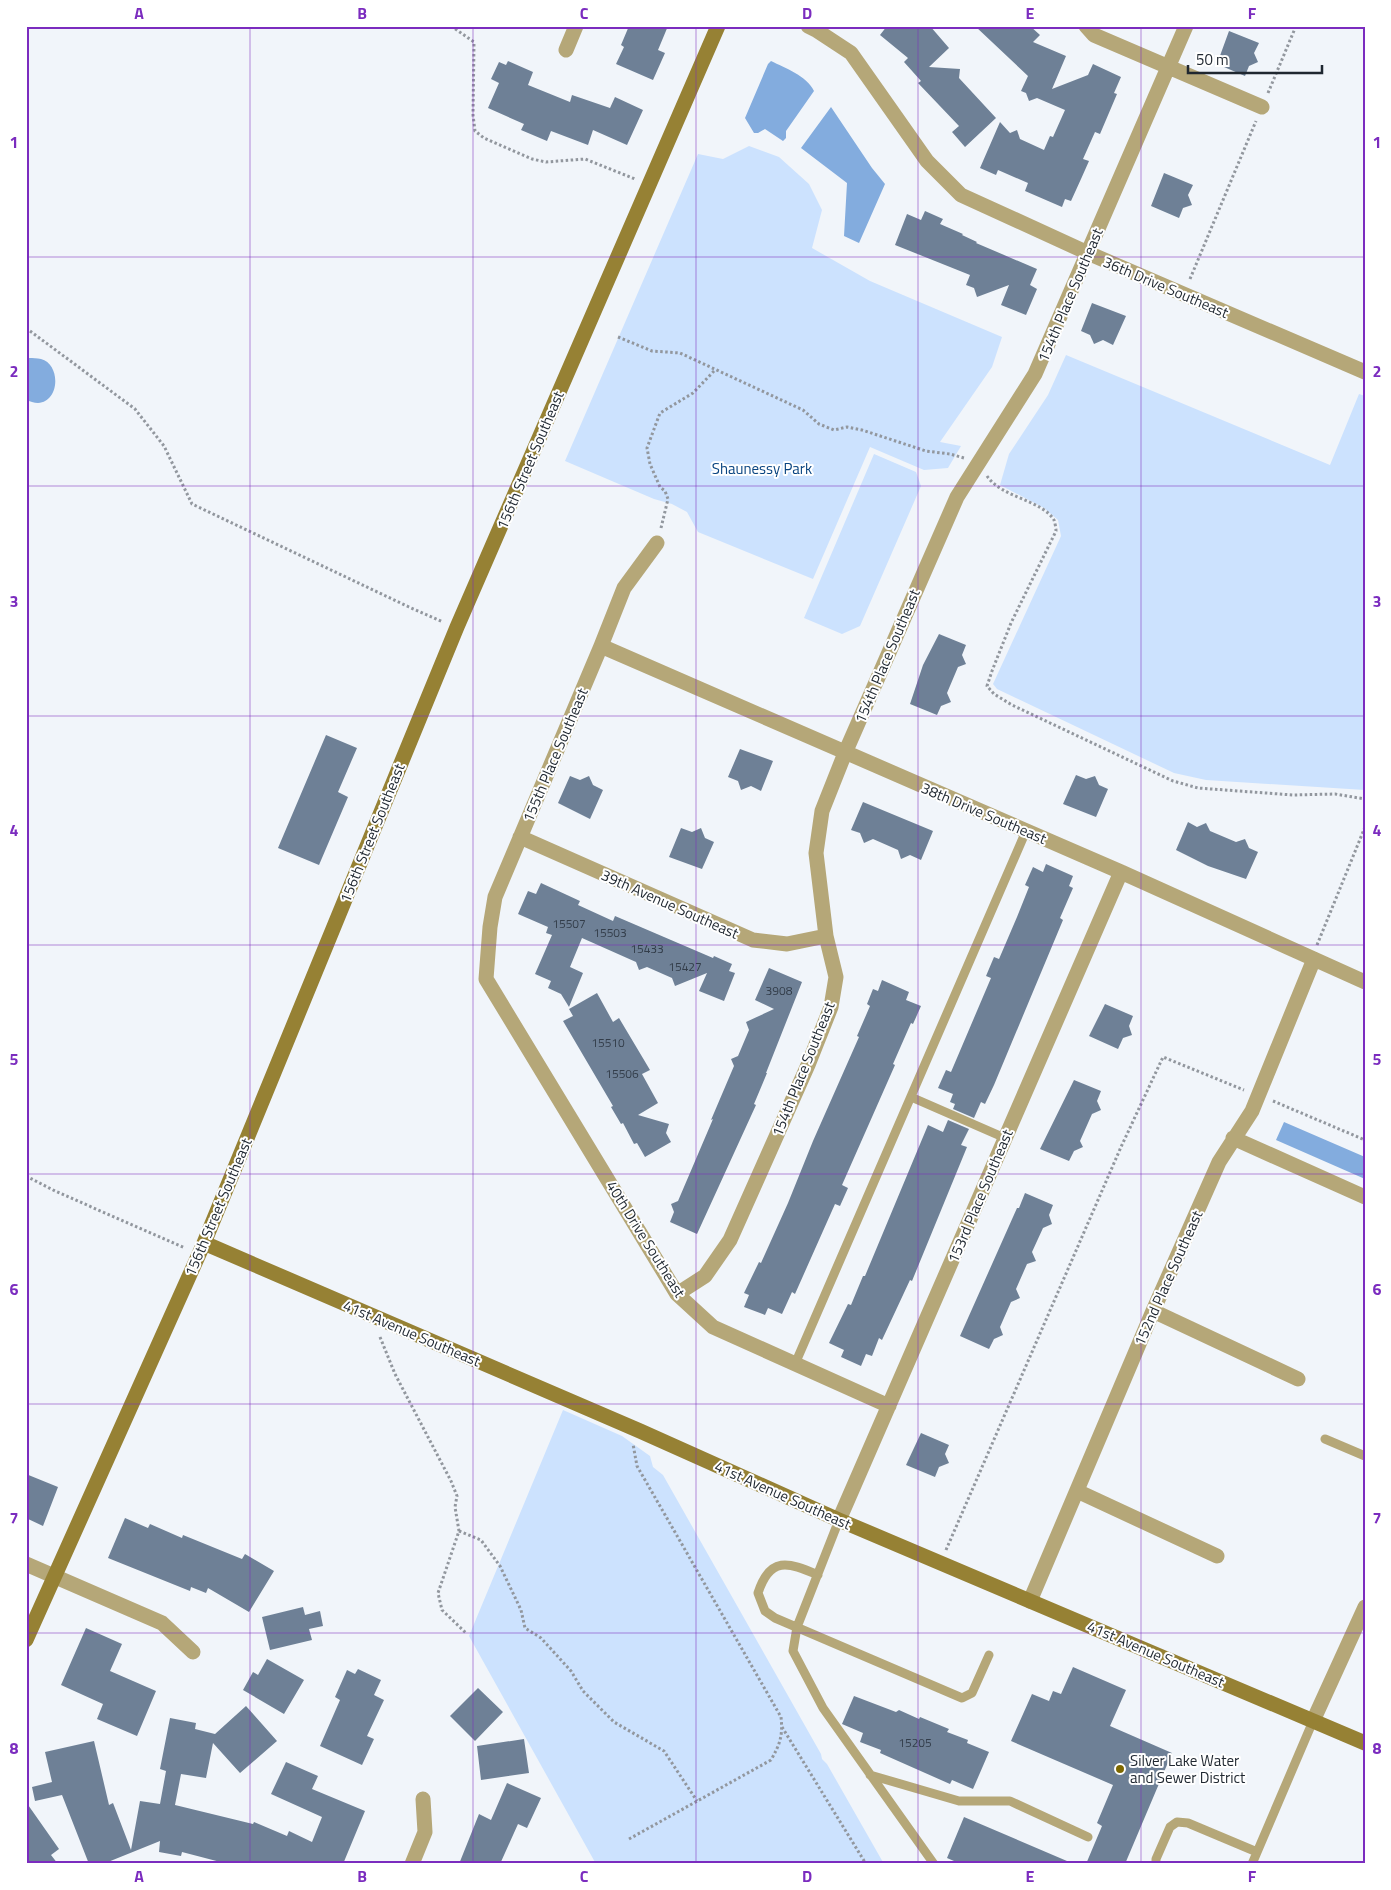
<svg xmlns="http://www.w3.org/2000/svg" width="1391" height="1890" font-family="'Titillium Web',sans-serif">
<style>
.green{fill:#cce2fe}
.water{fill:#83acde}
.building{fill:#6e8096}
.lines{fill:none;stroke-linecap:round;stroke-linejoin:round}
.path{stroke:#92979e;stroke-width:3;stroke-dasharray:2.5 2.5;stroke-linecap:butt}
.lane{stroke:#b5a778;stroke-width:9}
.street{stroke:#b5a778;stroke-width:15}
.secondary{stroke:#968134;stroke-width:15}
.grid{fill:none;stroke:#7b2cbf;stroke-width:1;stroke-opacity:0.55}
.poi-dot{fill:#7e6800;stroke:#fff;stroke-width:2}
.labels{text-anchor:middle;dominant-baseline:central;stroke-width:4;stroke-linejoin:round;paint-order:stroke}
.number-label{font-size:12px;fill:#333d4a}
.street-label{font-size:15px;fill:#1f2730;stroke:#fff}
.park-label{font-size:15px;fill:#094480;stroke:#fff}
.poi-label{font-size:15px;fill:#1f2730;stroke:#fff;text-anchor:start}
.neatline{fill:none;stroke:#7b2cbf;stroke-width:2}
.grid-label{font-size:16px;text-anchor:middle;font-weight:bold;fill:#7b2cbf}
</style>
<rect width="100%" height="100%" fill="#f1f5fa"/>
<path class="green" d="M 749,146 L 779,157 L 809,184 L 822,210 L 812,248 L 870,281 L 1002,337 L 992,367 L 940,442 L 961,446 L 948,468 L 924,470 L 870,447 L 813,579 L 698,532 L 687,512 L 672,504 L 654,499 L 565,461 L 698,154 L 723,159 Z
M 1066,355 L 1330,465 L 1359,394 L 1365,396 L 1365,790 L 1206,780 L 1174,773 L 997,689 L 993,684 L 1061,536 L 1058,520 L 1044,508 L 1000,485 L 1009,454 L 1048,395 Z
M 874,454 L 916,472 L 921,486 L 860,626 L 842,634 L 804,618 Z
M 563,1410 L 622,1436 L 650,1456 L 653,1467 L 663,1475 L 821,1754 L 822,1759 L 827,1764 L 884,1864 L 596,1864 L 469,1636 Z"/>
<path class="water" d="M 771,61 C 785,68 807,76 814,91 L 786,131 L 786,138 L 783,141 L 765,129 L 758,133 L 754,133 L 745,118 L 768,64 Z
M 831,107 L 872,168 L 885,184 L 859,243 L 844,236 L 847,183 L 801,148 Z
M 29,358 C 33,358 37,358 41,359 C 61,364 60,402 38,403 C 34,403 30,401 26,400 L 26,359 Z
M 1284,1122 L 1365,1157 L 1365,1179 L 1276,1140 Z"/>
<path class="building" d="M 629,26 L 668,26 L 658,50 L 665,53 L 653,80 L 616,64 L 624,47 L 621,45 Z
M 887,26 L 930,26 L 949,48 L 929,67 L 960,69 L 959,78 L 996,118 L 965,147 L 952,132 L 959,126 L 918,83 L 921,81 L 904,62 L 908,58 L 880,35 Z
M 975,26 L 1030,26 L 1040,35 L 1033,42 L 1066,56 L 1052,89 L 1088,75 L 1093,64 L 1121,77 L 1114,93 L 1117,94 L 1100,134 L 1095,132 L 1083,159 L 1089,161 L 1081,179 L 1071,201 L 1065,199 L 1062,207 L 1025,191 L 1028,183 L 998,170 L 996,175 L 980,168 L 1000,122 L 1010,133 L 1017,130 L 1020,139 L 1044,150 L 1050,136 L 1053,137 L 1065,110 L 1037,98 L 1029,101 L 1026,93 L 1021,91 L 1028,76 Z
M 1229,31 L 1259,43 L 1254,53 L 1258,62 L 1249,66 L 1245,76 L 1217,64 Z
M 508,61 L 533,72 L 528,85 L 570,102 L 572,95 L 610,108 L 615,97 L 643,110 L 627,145 L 593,130 L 588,145 L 551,131 L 547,141 L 521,130 L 524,124 L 488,108 L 499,83 L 491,79 L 499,62 L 506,65 Z
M 1164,173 L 1193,185 L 1188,195 L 1192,205 L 1183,208 L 1179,218 L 1151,206 Z
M 925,211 L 943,219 L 940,224 L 963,234 L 962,235 L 977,242 L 976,243 L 1037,269 L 1030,285 L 1037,289 L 1026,315 L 1001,305 L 1009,285 L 977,297 L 974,288 L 966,285 L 970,275 L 895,245 L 907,214 L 921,220 Z
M 1092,303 L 1126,316 L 1113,345 L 1103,340 L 1094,344 L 1090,335 L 1081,331 Z
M 939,634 L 966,645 L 962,655 L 966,664 L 958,667 L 947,693 L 951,702 L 941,706 L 937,715 L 910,704 L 923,665 Z
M 326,735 L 357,748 L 338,792 L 348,797 L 319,865 L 278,848 Z
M 740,749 L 773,761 L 761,791 L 751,786 L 741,790 L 738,781 L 728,777 Z
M 1076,775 L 1086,779 L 1095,776 L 1099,785 L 1108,789 L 1096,817 L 1063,804 Z
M 570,776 L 580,780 L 589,776 L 593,785 L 603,790 L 590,819 L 558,803 Z
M 863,802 L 933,831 L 921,860 L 910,855 L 901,859 L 898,850 L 873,839 L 864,843 L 860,833 L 851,830 Z
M 1188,822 L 1197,827 L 1206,823 L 1210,831 L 1236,842 L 1245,839 L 1249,848 L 1258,852 L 1246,879 L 1208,866 L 1176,850 Z
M 681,828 L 692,832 L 701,828 L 705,838 L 714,842 L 702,869 L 669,857 Z
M 1046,864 L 1073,876 L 1069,886 L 1073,888 L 1060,918 L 1063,920 L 994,1085 L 985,1104 L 981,1102 L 974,1118 L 953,1109 L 955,1104 L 950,1102 L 953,1094 L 938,1088 L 946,1070 L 951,1072 L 991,978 L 986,976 L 994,957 L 999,959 L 1017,917 L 1029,887 L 1025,885 L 1033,867 L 1043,872 Z
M 541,883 L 580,901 L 578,905 L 613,921 L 615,916 L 713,958 L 714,956 L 732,964 L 729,971 L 735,973 L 724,1001 L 699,991 L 707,973 L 675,986 L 672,978 L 647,967 L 639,970 L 636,962 L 582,938 L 570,967 L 583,973 L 569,1007 L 561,994 L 548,988 L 551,981 L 535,974 L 552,935 L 546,933 L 548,927 L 518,914 L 528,891 L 536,894 Z
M 769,968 L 802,982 L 766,1073 L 767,1073 L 754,1104 L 756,1105 L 697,1234 L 670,1222 L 674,1212 L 671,1204 L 678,1201 L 713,1119 L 711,1120 L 734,1066 L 731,1059 L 738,1056 L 749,1030 L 746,1022 L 774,1009 L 755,1000 Z
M 882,980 L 909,992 L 906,1000 L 921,1006 L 913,1024 L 911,1023 L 893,1064 L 895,1065 L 842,1185 L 848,1188 L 840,1206 L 835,1204 L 795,1294 L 792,1292 L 782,1314 L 768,1308 L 765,1315 L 744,1307 L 749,1295 L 744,1293 L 759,1262 L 761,1263 L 788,1203 L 813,1141 L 859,1037 L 857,1036 L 870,1006 L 867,1004 L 873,989 L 878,991 Z
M 597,993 L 613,1022 L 619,1018 L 650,1070 L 642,1074 L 658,1103 L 638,1115 L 669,1124 L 666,1133 L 671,1142 L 645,1157 L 637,1143 L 634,1144 L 623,1123 L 621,1124 L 611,1107 L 613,1106 L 563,1021 L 573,1016 L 569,1009 Z
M 1105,1004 L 1133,1016 L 1129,1026 L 1132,1035 L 1123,1038 L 1118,1049 L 1089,1036 Z
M 1074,1080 L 1101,1091 L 1097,1101 L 1101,1110 L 1092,1114 L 1080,1141 L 1083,1147 L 1074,1151 L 1069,1161 L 1040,1149 Z
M 948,1120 L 969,1129 L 961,1145 L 967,1147 L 912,1281 L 910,1280 L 882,1340 L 879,1338 L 872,1356 L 866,1354 L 861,1366 L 841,1357 L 844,1350 L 829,1343 L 848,1304 L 851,1305 L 863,1276 L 865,1276 L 928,1125 L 943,1132 Z
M 1025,1193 L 1053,1205 L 1049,1215 L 1052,1224 L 1043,1228 L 1032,1252 L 1036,1261 L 1027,1264 L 1016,1289 L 1020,1298 L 1011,1302 L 1000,1327 L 1003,1335 L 994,1339 L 989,1349 L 960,1336 L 1017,1208 L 1019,1208 Z
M 921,1433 L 949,1445 L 945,1454 L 949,1463 L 939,1467 L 935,1477 L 906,1465 Z
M 26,1474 L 58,1487 L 43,1526 L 26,1518 Z
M 125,1518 L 148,1528 L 150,1524 L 182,1538 L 183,1535 L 242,1559 L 245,1554 L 274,1571 L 249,1612 L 208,1588 L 206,1593 L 191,1587 L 190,1591 L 108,1558 Z
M 303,1607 L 305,1615 L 320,1611 L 323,1626 L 309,1629 L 312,1640 L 270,1650 L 262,1617 Z
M 86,1628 L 122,1644 L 110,1671 L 156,1691 L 137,1736 L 97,1719 L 103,1704 L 61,1685 Z
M 267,1659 L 304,1680 L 284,1714 L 243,1690 L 253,1672 L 258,1675 Z
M 1073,1667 L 1126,1690 L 1110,1726 L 1172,1753 L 1125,1864 L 1086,1864 L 1102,1826 L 1097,1823 L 1113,1785 L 1011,1741 L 1032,1694 L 1049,1701 L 1053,1691 L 1061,1694 Z
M 358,1669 L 381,1680 L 374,1695 L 384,1700 L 367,1736 L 374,1739 L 362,1765 L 320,1746 L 340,1700 L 335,1697 L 347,1670 L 355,1674 Z
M 478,1688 L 503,1712 L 475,1741 L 450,1716 Z
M 854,1696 L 896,1712 L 899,1710 L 919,1719 L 920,1717 L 949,1729 L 947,1732 L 968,1740 L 967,1743 L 989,1752 L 973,1789 L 952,1780 L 950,1784 L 880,1753 L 881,1750 L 860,1742 L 863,1733 L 842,1724 Z
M 246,1706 L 277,1741 L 240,1773 L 213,1743 L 206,1778 L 181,1774 L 175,1805 L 253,1824 L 254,1822 L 287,1836 L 289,1831 L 312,1842 L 322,1817 L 271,1794 L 286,1762 L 318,1776 L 312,1789 L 365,1811 L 343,1864 L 228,1864 L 182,1852 L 181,1856 L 159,1852 L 160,1841 L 103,1864 L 89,1864 L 62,1795 L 35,1801 L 32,1787 L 52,1782 L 45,1752 L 94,1741 L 109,1805 L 113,1803 L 131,1850 L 140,1801 L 160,1804 L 166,1771 L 160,1769 L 170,1718 L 196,1723 L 195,1729 L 215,1734 Z
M 524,1739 L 529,1773 L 481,1780 L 477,1746 Z
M 507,1783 L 541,1798 L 527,1828 L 518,1824 L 500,1864 L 459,1864 L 479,1814 L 491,1820 Z
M 26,1802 L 59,1849 L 51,1855 L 58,1864 L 26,1864 Z
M 964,1817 L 1074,1864 L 961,1864 L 947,1858 Z"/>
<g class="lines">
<path class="path" d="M 451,26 L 474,42 L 473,115 L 475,131 L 484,138 L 532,159 L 546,162 L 585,159 L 635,179
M 1268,93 L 1296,26
M 1190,279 L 1256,121
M 26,328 L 135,409 L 164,446 L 192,504 L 409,607 L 443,622
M 618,337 L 652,351 L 680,353 L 803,410 L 819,424 L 834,430 L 847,427 L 862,430 L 926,451 L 950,454 L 964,458
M 987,476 C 1002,498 1042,500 1054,520 C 1055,523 1056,528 1056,531 L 1011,623 L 992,671 L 987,686 L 994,694 L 1012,705 L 1173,781 L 1198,788 L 1293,795 L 1335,794 L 1365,799
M 661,528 L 668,499 L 665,491 L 660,487 L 650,464 L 647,448 L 660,413 L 693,393 L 715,370
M 1317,945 L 1365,827
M 1273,1101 L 1365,1140
M 26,1176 L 55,1191 L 185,1248
M 380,1337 L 395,1374 L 451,1481 L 457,1496 L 455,1507 L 459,1531 L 438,1593 L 442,1610 L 466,1633
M 459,1531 L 481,1540 L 500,1566 L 521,1610 L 525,1628 L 541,1638 L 571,1671 L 583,1691 L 614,1722 L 664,1751 L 697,1801
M 946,1550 L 1121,1147 L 1163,1057 L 1244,1090
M 782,1727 L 866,1864
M 629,1839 L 771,1760 C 780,1744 783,1736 781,1717 L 637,1466 L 633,1444"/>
<path class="lane" d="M 911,1097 L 1005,1138
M 795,1364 L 1026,831
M 1325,1439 L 1365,1456
M 839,1520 L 797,1627 L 793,1651 L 823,1708 L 934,1864
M 818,1575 C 788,1562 770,1556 758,1593 L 765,1611 L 775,1618 L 962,1698 L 972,1693 L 989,1655
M 870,1775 L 959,1801 L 1010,1801 L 1088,1837
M 1156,1864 L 1156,1859 L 1170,1827 L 1177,1822 L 1188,1823 L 1257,1852
M 1252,1864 L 1313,1721"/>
<path class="street" d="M 808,26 L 816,30 L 851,53 L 927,161 L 961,195 L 1088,253 L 1365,372
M 1086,26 L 1094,35 L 1262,107
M 566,50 L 576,26
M 657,543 L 624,588 L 601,646 L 495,897 L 490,927 L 486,979 L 677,1294 L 713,1327 L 889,1406
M 601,646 L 1121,872 L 1365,982
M 520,837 L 753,940 L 787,944 L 826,936
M 1233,1138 L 1365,1197
M 677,1294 L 705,1276 L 730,1240 L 808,1065 L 831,1007 L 836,977 L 826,936 L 816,853 L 822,811 L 845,753 L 957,497 L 1035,374 L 1186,26
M 1153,1311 L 1298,1379
M 1077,1491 L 1217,1556
M 839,1520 L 1121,872
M 26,1564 L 162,1623 L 193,1652
M 1030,1601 L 1153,1311 L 1219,1162 L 1252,1111 L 1314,959
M 1313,1721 L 1365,1607
M 412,1864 L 425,1832 L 423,1799"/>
<path class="secondary" d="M 204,1243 L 640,1431 L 839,1520 L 1365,1743
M 26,1640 L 204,1243 L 457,627 L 718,26"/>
</g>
<path class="grid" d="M 250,26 L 250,1864M 473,26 L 473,1864M 696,26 L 696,1864M 918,26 L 918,1864M 1141,26 L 1141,1864M 26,257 L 1365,257M 26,486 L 1365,486M 26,716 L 1365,716M 26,945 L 1365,945M 26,1174 L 1365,1174M 26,1404 L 1365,1404M 26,1633 L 1365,1633"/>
<circle class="poi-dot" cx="1120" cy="1769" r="5"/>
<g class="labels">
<g class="number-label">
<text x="569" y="923">15507</text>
<text x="610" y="932">15503</text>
<text x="647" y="948">15433</text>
<text x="685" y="966">15427</text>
<text x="779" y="990">3908</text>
<text x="608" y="1042">15510</text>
<text x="622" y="1073">15506</text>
<text x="915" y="1742">15205</text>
</g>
<g class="street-label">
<text transform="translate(1166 287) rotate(23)">36th Drive Southeast</text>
<text transform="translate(1070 295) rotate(-67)">154th Place Southeast</text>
<text transform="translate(530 460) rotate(-67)">156th Street Southeast</text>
<text transform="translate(887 656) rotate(-67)">154th Place Southeast</text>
<text transform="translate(555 755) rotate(-67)">155th Place Southeast</text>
<text transform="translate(984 813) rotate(23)">38th Drive Southeast</text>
<text transform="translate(372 833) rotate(-68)">156th Street Southeast</text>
<text transform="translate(670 904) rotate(24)">39th Avenue Southeast</text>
<text transform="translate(803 1069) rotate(-68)">154th Place Southeast</text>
<text transform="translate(980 1196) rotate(-67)">153rd Place Southeast</text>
<text transform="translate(218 1207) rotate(-67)">156th Street Southeast</text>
<text transform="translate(646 1239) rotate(58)">40th Drive Southeast</text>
<text transform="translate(1168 1278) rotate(-66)">152nd Place Southeast</text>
<text transform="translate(412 1333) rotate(23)">41st Avenue Southeast</text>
<text transform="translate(783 1495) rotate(24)">41st Avenue Southeast</text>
<text transform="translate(1156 1654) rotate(23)">41st Avenue Southeast</text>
</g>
<g class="park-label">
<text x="762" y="468">Shaunessy Park</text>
</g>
<g class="poi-label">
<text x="1130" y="1760">Silver Lake Water<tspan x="1130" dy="17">and Sewer District</tspan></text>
</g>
</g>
<rect width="1391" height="1890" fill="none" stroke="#ffffff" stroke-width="55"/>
<path d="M1188 65v8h134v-8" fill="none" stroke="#1f2730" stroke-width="2.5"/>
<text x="1196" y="65" font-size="15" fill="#1f2730" stroke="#ffffff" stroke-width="4" paint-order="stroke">50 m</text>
<rect x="28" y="28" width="1336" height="1834" class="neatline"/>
<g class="grid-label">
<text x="139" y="19">A</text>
<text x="362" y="19">B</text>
<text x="584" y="19">C</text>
<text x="807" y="19">D</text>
<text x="1030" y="19">E</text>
<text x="1252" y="19">F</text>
<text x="14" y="148">1</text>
<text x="1377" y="148">1</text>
<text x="14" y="377">2</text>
<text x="1377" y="377">2</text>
<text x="14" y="607">3</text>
<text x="1377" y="607">3</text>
<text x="14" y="836">4</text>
<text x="1377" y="836">4</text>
<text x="14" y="1065">5</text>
<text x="1377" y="1065">5</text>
<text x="14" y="1295">6</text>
<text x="1377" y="1295">6</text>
<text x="14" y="1524">7</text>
<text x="1377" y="1524">7</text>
<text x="14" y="1754">8</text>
<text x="1377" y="1754">8</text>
<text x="139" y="1882">A</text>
<text x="362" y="1882">B</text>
<text x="584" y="1882">C</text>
<text x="807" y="1882">D</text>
<text x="1030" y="1882">E</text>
<text x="1252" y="1882">F</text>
</g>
</svg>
